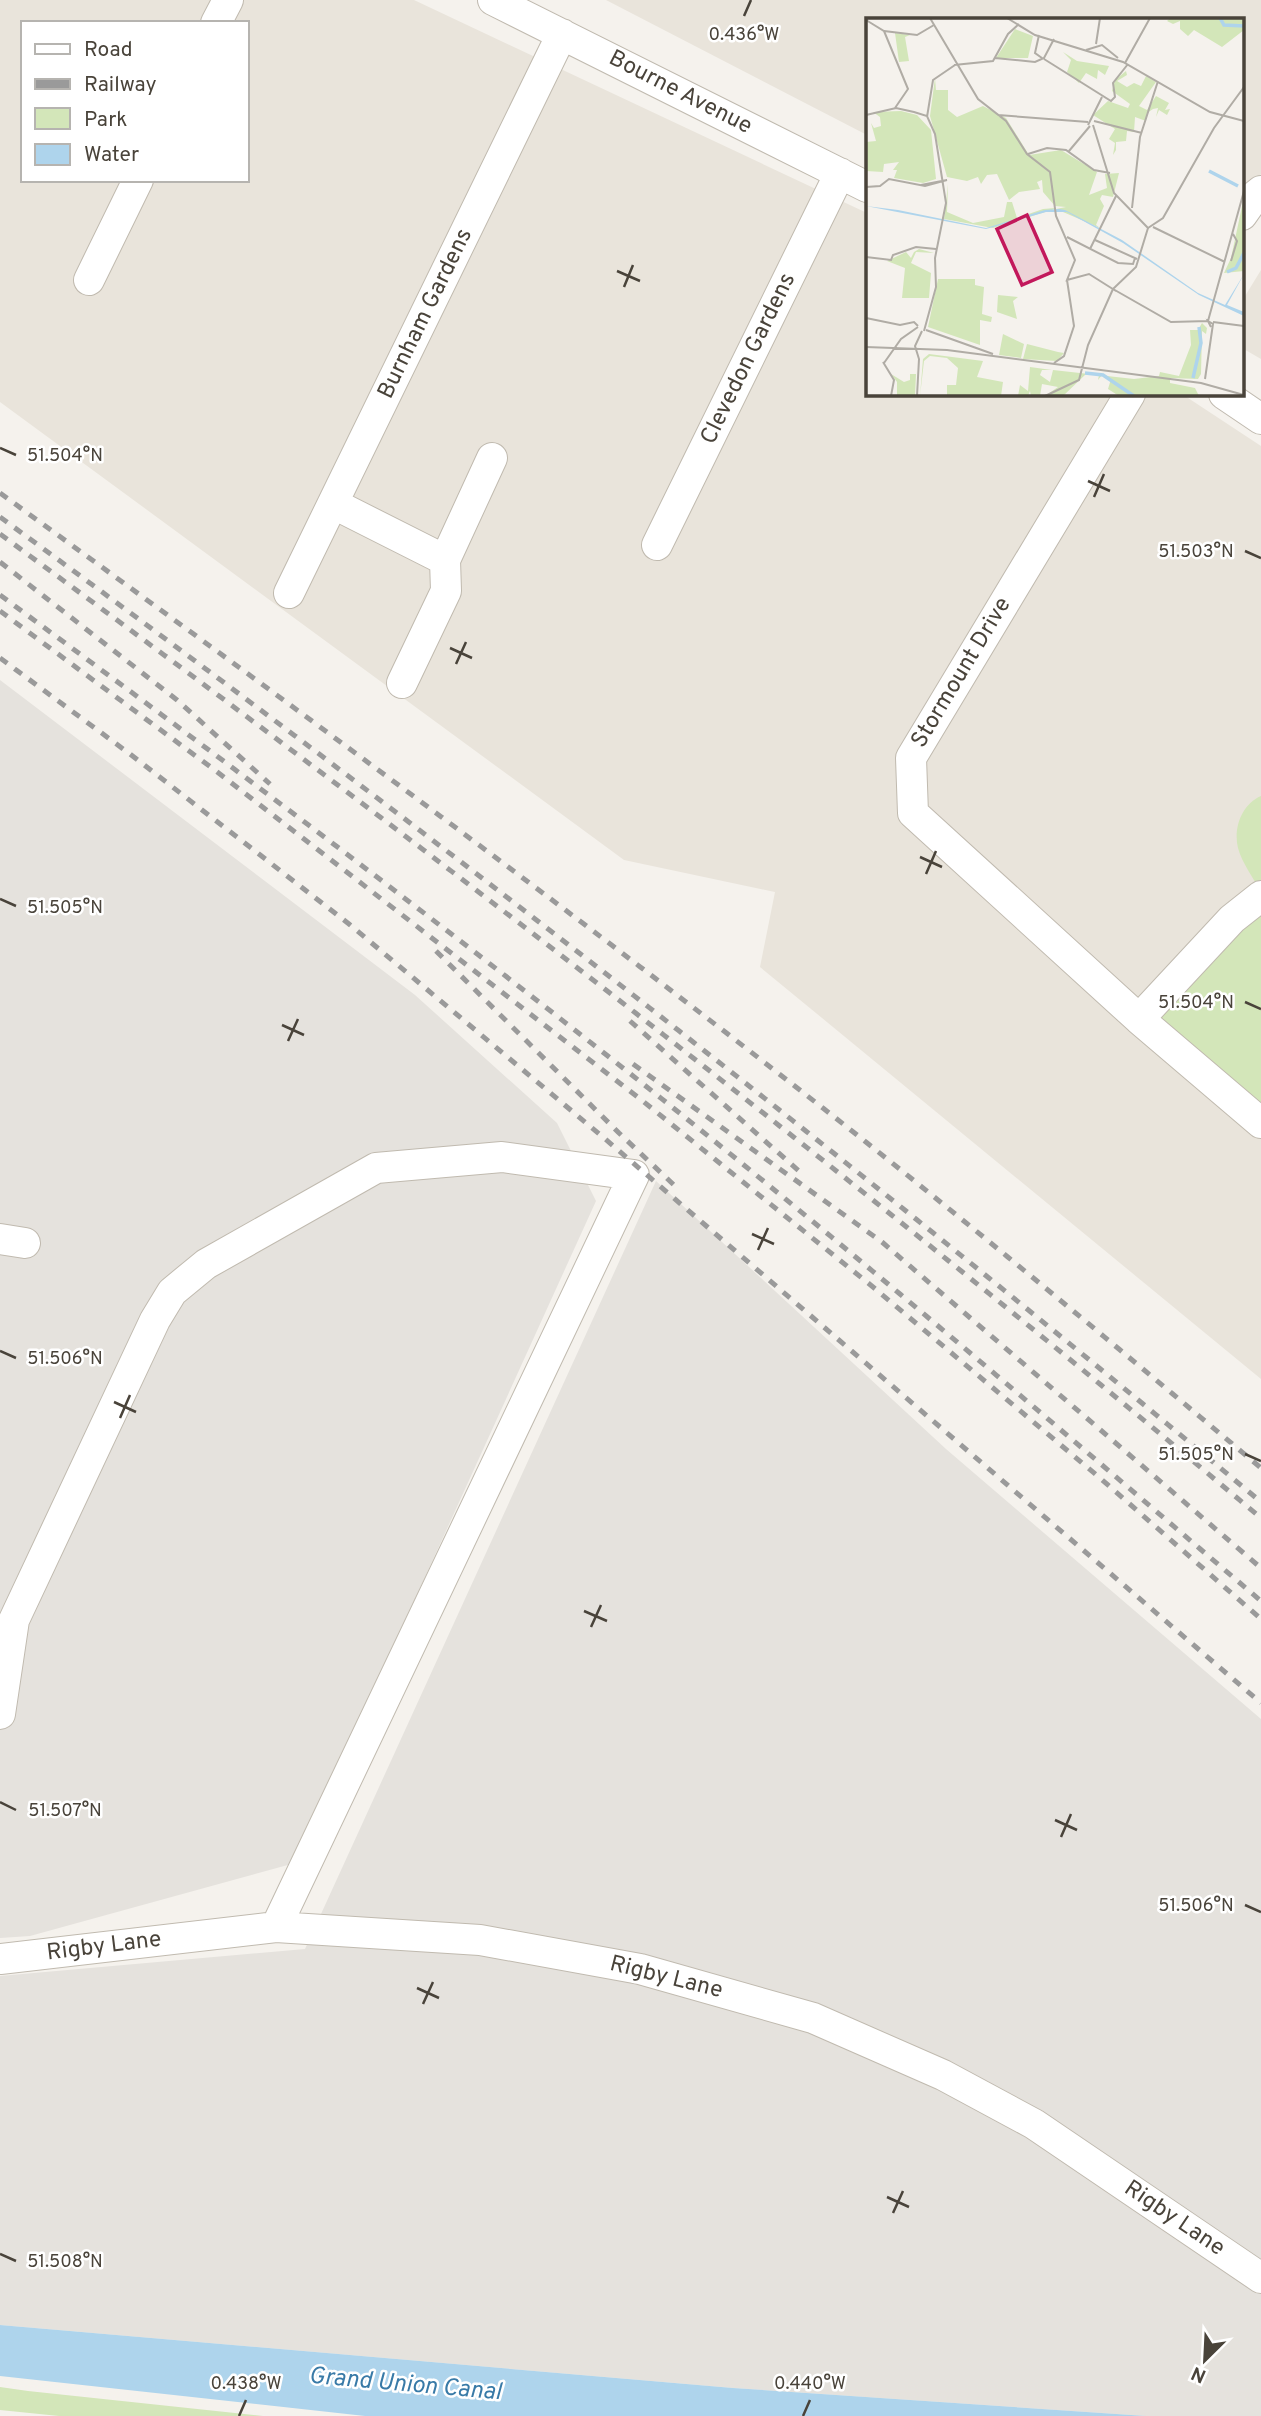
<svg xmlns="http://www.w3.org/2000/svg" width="1261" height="2416" font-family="Overpass,sans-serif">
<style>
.residential{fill:#e9e4db;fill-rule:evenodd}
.industrial{fill:#e5e2dd}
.green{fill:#d3e6b9}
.water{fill:#aed4ec}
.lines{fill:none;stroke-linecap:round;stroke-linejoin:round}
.minor-casing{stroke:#c0baaf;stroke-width:32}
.minor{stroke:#fff;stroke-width:30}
.rail{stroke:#9a9a9a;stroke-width:5;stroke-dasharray:9 9;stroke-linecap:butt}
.ticks{fill:none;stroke:#49433a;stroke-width:2.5}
.labels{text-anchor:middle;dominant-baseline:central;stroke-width:5;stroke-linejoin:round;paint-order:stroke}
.street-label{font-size:23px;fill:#49433a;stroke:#fff}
.water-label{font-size:24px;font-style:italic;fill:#387aa7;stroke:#fff}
.inset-river{fill:none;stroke:#aed4ec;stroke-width:3.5}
.inset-road{fill:none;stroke:#b0aca5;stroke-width:2}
.view{fill:#c2185b;fill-opacity:0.15;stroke:#c2185b;stroke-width:3.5}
.inset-edge{fill:none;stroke:#49433a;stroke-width:3.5}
.ticks-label{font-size:18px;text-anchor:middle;fill:#49433a;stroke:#fff;stroke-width:5;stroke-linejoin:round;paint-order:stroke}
</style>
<rect width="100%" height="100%" fill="#f5f2ed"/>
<path class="residential" d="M 0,0 L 414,0 L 867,213 L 867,394 L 1182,394 L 1261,446 L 1261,1379 L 760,967 L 775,892 L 624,860 L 0,402 ZM 23,23 L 247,23 L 247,180 L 23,180 Z
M 606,0 L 1261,0 L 1261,174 L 1242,196 L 1242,19 L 867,19 L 867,135 Z
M 1261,270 L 1261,359 L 1242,348 L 1242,301 Z"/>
<path class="industrial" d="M 0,680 L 415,995 L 557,1123 L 596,1201 L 295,1863 L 30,1936 L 0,1938 Z
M 656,1181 L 946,1449 L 1261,1719 L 1261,2416 L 1146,2416 L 733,2388 L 0,2325 L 0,1976 L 305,1949 Z"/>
<path class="green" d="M 1261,796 L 1261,892 C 1254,879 1242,863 1238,848 C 1233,828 1242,804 1261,796 Z
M 1261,896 L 1261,1123 L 1139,1019 Z
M 0,2387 L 28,2391 L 263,2416 L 59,2416 L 0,2410 Z"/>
<path class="water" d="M 0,2325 L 733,2388 L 1146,2416 L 365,2416 L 0,2376 Z"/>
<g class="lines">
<g class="minor-casing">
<path id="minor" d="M 493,0 L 867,187
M 216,23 L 228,0
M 1242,215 L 1256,195 L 1261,191
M 89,280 L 138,180
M 1130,394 L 911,758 L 913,813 L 1139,1019 L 1261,1123
M 1224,394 L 1261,419
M 334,504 L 445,560
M 657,545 L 840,173
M 289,593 L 562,34
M 402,683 L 446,591 L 445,560 L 492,458
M 1139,1019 L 1232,919 L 1261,896
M 0,1239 L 25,1243
M 0,1714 L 14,1620 L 155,1320 L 172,1292 L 206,1264 L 376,1168 L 502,1157 L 634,1175 L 276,1927
M 0,1959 L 276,1927 L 480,1940 L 640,1969 L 813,2018 L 943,2075 L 1034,2124 L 1261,2278"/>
</g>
<use href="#minor" class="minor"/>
<path class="rail" d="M 0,493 C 285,700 570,909 847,1127 C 987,1238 1124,1353 1261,1468
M 0,517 C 431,832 852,1160 1261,1502
M 0,534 C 430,849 853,1175 1261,1518
M 0,562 L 177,700 L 270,784
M 0,595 C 220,757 438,921 652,1091 C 859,1256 1060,1429 1261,1601
M 0,611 L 216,771 L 644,1102 L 873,1287 L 1100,1478 L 1261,1619
M 0,658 L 130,754 L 349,924 L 604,1138 L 1261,1703
M 436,951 L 619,1133 L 675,1186
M 630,1021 L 800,1172
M 633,1064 L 882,1242 L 1261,1568"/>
</g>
<path class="ticks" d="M 744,16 L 751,0M 617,271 L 640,281M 624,287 L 633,265M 0,448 L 16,455M 1088,481 L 1110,491M 1094,497 L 1104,474M 1245,551 L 1261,558M 450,648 L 472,658M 456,664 L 466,642M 920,857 L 942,867M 926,874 L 936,851M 0,899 L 16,906M 1245,1002 L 1261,1009M 282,1025 L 304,1035M 288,1041 L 298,1019M 752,1234 L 774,1244M 758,1250 L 768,1228M 0,1351 L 16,1358M 114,1402 L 136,1412M 120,1418 L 130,1395M 1245,1454 L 1261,1461M 584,1611 L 607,1621M 591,1627 L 601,1605M 0,1802 L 16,1810M 1055,1820 L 1077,1830M 1061,1837 L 1071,1814M 1245,1905 L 1261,1912M 417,1988 L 439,1998M 423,2004 L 433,1982M 887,2197 L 909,2207M 893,2213 L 903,2191M 0,2254 L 16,2261M 239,2416 L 246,2400M 803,2416 L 810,2400"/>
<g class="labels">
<g class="street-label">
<text transform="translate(680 93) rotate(27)">Bourne Avenue</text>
<text transform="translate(426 314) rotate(-64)">Burnham Gardens</text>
<text transform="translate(749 359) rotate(-64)">Clevedon Gardens</text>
<text transform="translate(962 673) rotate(-59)">Stormount Drive</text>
<text transform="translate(104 1947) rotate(-7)">Rigby Lane</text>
<text transform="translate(666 1978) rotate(14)">Rigby Lane</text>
<text transform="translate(1174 2219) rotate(34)">Rigby Lane</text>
</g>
<g class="water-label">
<text transform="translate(405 2385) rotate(5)">Grand Union Canal</text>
</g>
</g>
<g transform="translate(866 18)">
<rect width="378" height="378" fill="#f5f2ed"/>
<path d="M 304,0 L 378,0 L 378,12 L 356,29 L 328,12 L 322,18 L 314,11 L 314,3 L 307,6 L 301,3 ZM 149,11 L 167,18 L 162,40 L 130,40 ZM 29,15 L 44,17 L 39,19 L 43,43 L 33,44 ZM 197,34 L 211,43 L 243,48 L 239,57 L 232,52 L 231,61 L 220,55 L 213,65 L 201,54 L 205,42 ZM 260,53 L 261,57 L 251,63 L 261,69 L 268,65 L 275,68 L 280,58 L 290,64 L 273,88 L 281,92 L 290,78 L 303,85 L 299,92 L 304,91 L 301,97 L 293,92 L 290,99 L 292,90 L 287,91 L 281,95 L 280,103 L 269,99 L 268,114 L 261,113 L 260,123 L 250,124 L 250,132 L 247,137 L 249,125 L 243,121 L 249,111 L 227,97 L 242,83 L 262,90 L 264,86 L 246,73 L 249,62 ZM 69,60 L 70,72 L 82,72 L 82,92 L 91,99 L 117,88 L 140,100 L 163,137 L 195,132 L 231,154 L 223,177 L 241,170 L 239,156 L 253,155 L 247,179 L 236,177 L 234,181 L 238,188 L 230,207 L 234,210 L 190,191 L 200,189 L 189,188 L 177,174 L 176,162 L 171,164 L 174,171 L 153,174 L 143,182 L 131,156 L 121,157 L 115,166 L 112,159 L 101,163 L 81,159 L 64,98 ZM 35,93 L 51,97 L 65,112 L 70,161 L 57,165 L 28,160 L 31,152 L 27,152 L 33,144 L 18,146 L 17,154 L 0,153 L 0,124 L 10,123 L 5,105 L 8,110 L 15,108 L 14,99 L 7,94 ZM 82,166 L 81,194 L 107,205 L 138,199 L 141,184 L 146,184 L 151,200 L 177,191 L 189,190 L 189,191 L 127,210 L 78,201 ZM 378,179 L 378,253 L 358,255 L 365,240 ZM 53,231 L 68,235 L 50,234 L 45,245 L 65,255 L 63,280 L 36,280 L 39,250 L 21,243 L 40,234 L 45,240 L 48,234 ZM 72,261 L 109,261 L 109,267 L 118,269 L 116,296 L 126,299 L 125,304 L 114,302 L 114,327 L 62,309 ZM 132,277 L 152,279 L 147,283 L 151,301 L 131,294 ZM 336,305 L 341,310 L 340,316 L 336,313 L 335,356 L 332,361 L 304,360 L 304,365 L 329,370 L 333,378 L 253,378 L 242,371 L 245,361 L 236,357 L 232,362 L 233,357 L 220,356 L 197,378 L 179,378 L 192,369 L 176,366 L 174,378 L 165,378 L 164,373 L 162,378 L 152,378 L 154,367 L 162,373 L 164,349 L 186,352 L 176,352 L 174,357 L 184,364 L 187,352 L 268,361 L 293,358 L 294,354 L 313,358 L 325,327 L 324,312 L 332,312 ZM 137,316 L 158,326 L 155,340 L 133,337 ZM 161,326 L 192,334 L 198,335 L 191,343 L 157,341 ZM 63,336 L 117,343 L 111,359 L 137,364 L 135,378 L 81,378 L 81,367 L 90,367 L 92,350 L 81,340 L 64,338 L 58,343 L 54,378 L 57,341 ZM 25,356 L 38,364 L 44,362 L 44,356 L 50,356 L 49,378 L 31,378 L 31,364 Z" fill="#d3e6b9"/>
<path d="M 0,188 L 32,192 L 120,210 L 179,192 L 193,191 L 199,192 L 256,222 L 332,275 L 359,287 L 378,256 L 361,287 L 378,294 L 378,298 L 333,277 L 257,225 L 201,194 L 180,194 L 120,211 Z" fill="#aed4ec"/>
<path class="inset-river" d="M 354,0 L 358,7 L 378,8M 343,153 L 372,168M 361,254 L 370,250 L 378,235M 219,355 L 237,357 L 268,378M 327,360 L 335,325 L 333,309"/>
<path class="inset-road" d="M 64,0 L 112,81 L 140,103 L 161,136 L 184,154 L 190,198 L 209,242 L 201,262 L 223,256 L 250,273M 141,0 L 169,17 L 257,44 L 344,94 L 378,103M 0,2 L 18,13 L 51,17 L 68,7M 18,13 L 42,71 L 29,90M 173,17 L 169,35 L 176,40M 230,26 L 234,0M 220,32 L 236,27 L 252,40M 129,40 L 169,44 L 178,40 L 188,21M 178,41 L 245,83 L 249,79 L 247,65 L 262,46M 259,45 L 284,0M 88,47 L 127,43 L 142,16 L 153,6M 0,97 L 30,90 L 48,94 L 61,98 L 69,116 L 80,185 L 69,240 L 70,269 L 58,313M 132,97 L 222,104M 61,99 L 67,62 L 89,47M 228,103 L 276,115M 222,107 L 236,79M 227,107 L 248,175 L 282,210M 203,133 L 224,108M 162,136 L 181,130 L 200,132 L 228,152 L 244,155M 0,169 L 14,168 L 23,161 L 59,168 L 81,162 L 55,167M 266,190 L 274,119 L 292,63M 287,209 L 359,244M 282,210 L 297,200 L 348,110 L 378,69M 201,219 L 252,245 L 267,246 L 269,240M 229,222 L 271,241M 224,231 L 250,178M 0,239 L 25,242 L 27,237 L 50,229 L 70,231M 365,243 L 371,223 L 367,216M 247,271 L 270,249 L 282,210M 247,271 L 305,304 L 342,303M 0,300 L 34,307 L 48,304 L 52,308M 342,303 L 378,173M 347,304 L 378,308M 60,312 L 127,336M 0,329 L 81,332 L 335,365 L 378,377M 17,344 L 28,362 L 25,378M 18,345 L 35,321 L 52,309M 188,345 L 198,338 L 208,308 L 201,262M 339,361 L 347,306 L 342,303 L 345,309M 51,378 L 53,341 L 49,328 L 56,313M 179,378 L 213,362 L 222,327 L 247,271"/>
<path class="view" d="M 161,197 L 186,254 L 156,267 L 131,211 Z"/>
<rect width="378" height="378" class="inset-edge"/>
</g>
<g class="ticks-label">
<text x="744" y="40">0.436°W</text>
<text x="65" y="461">51.504°N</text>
<text x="1196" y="557">51.503°N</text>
<text x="65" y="913">51.505°N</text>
<text x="1196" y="1008">51.504°N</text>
<text x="65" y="1364">51.506°N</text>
<text x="1196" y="1460">51.505°N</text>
<text x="65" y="1816">51.507°N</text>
<text x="1196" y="1911">51.506°N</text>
<text x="65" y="2267">51.508°N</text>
<text x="246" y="2389">0.438°W</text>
<text x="810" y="2389">0.440°W</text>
</g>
<rect x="21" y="21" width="228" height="161" fill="#ffffff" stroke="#b6b4b0" stroke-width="2"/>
<rect x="35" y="44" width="35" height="10" fill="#ffffff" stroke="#b6b4b0" stroke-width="2"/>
<text x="84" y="56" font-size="21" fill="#49433a">Road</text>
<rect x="35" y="79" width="35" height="10" fill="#9a9a9a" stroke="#b6b4b0" stroke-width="2"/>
<text x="84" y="91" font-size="21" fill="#49433a">Railway</text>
<rect x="35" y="108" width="35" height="21" fill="#d3e6b9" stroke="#b6b4b0" stroke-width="2"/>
<text x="84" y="126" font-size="21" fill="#49433a">Park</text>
<rect x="35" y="144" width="35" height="21" fill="#aed4ec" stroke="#b6b4b0" stroke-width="2"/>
<text x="84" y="161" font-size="21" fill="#49433a">Water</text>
<g transform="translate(1205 2360) rotate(204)" stroke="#ffffff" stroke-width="5" paint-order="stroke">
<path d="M0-5L12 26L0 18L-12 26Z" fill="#49433a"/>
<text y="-10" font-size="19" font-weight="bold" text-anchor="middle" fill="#49433a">N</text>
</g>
</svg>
